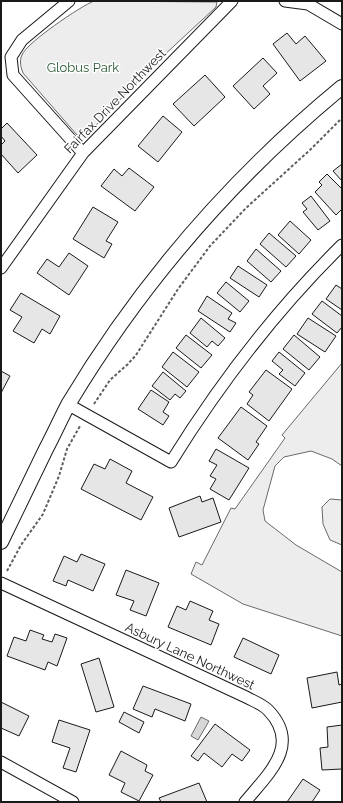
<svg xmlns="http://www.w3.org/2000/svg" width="343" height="803" font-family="Raleway,sans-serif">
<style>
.green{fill:#ededed;stroke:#6a6a6a}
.water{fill:#d7d7d7;stroke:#6a6a6a}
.building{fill:#e6e6e6;stroke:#1a1a1a}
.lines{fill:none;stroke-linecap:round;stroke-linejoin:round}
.minor-casing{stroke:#1a1a1a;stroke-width:13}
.tertiary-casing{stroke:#1a1a1a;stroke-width:16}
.path{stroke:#5f5f5f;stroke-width:2;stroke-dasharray:3 2;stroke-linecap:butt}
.minor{stroke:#fff;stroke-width:11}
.tertiary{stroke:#fff;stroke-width:14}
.labels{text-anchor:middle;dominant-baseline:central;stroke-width:3;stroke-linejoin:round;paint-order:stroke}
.park-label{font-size:13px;fill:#2b5a34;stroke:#fff}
.street-label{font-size:13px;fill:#1a1a1a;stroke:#fff}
</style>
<rect width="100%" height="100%" fill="#fff"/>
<path class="green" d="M 94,1 L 217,2 L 216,7 L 147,71 L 87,135 L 82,136 L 77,135 L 23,73 C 21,68 19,61 22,55 C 26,43 81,6 94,1 Z
M 342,363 L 342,466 L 332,459 L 311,451 L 284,457 L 275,466 L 263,510 L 265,521 L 296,545 L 342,572 L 342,636 L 243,604 L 191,574 L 196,562 L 202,565 L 231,508 L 235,509 L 285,438 L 282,435 Z
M 330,499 L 342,500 L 342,545 L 330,540 L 323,524 L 322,507 Z"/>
<path class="water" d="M 201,717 L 209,721 L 198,740 L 191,736 Z"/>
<path class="building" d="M 287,33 L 296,44 L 305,36 L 326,61 L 300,81 L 273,44 Z
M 263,58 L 277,73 L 263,86 L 270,94 L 254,109 L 233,86 Z
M 205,75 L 225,97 L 194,126 L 173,104 Z
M 163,116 L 182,132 L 158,162 L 138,146 Z
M 7,123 L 37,155 L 18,173 L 1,154 L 1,145 L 5,141 L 1,136 L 1,129 Z
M 342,164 L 342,181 L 333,171 Z
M 129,168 L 154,187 L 135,211 L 101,186 L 114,169 L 122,176 Z
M 327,174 L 342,189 L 342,209 L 336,215 L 315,192 L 322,185 L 319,182 Z
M 311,196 L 330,221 L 318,230 L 303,212 L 307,209 L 302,203 Z
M 93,207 L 118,222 L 106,241 L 112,244 L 104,258 L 73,239 Z
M 290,221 L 311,240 L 299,254 L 278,235 Z
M 269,233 L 296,256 L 286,267 L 260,244 Z
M 256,249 L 281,271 L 271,282 L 247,261 Z
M 69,253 L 88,266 L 69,295 L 37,273 L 47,259 L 59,267 Z
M 238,266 L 267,285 L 259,297 L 230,278 Z
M 226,282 L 249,301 L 240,312 L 217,293 Z
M 336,285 L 342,289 L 342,310 L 326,299 Z
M 21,293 L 60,316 L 50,334 L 42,329 L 34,343 L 13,331 L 22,317 L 10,310 Z
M 207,296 L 232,313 L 228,319 L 236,323 L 230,332 L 198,311 Z
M 322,301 L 342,316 L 342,327 L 337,333 L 312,314 Z
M 201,318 L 225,338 L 218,346 L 212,341 L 207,347 L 190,333 Z
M 308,318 L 336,336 L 325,352 L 297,334 Z
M 186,335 L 212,355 L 201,368 L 176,348 Z
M 294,335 L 320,357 L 309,370 L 283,349 Z
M 173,352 L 199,372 L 187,387 L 162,367 Z
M 279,352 L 305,373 L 295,386 L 279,374 L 283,370 L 272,361 Z
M 266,370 L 292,389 L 269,421 L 247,404 L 253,395 L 249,392 Z
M 1,371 L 10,376 L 1,393 Z
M 163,372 L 186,391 L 180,398 L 175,394 L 170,400 L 152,386 Z
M 151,390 L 169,402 L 163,412 L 169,416 L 163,425 L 138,409 Z
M 241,407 L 267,426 L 256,442 L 259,444 L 248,460 L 218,438 Z
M 216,449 L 249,468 L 229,500 L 210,489 L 216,479 L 210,476 L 217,465 L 209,461 Z
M 110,459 L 132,471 L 126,483 L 153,497 L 141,520 L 81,489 L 94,464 L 105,469 Z
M 200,496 L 202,502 L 213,498 L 221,522 L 179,537 L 169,508 Z
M 81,554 L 105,564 L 93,591 L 68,580 L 66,586 L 53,581 L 64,556 L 77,562 Z
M 126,570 L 159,583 L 146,616 L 130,610 L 134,601 L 116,595 Z
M 190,601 L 213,611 L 209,620 L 219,624 L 211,645 L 168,627 L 177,606 L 186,610 Z
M 30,630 L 44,635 L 42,639 L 52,642 L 55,634 L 67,638 L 57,666 L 48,662 L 45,670 L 7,656 L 14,637 L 26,641 Z
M 243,638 L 279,655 L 271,674 L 234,657 Z
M 99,658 L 114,707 L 96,712 L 81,664 Z
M 337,672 L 339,685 L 342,684 L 342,702 L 312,708 L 307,678 Z
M 143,686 L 191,704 L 185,721 L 155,709 L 152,717 L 133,709 Z
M 1,702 L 29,716 L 19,736 L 1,728 Z
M 124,712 L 144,722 L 139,733 L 119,722 Z
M 59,720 L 90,730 L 76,772 L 63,768 L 70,748 L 52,742 Z
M 215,724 L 250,750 L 242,761 L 232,754 L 222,767 L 204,753 L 198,761 L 191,756 Z
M 342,725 L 342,769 L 322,770 L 320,748 L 328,747 L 327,727 Z
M 121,751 L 147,765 L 145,771 L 153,775 L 139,801 L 121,792 L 125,783 L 109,775 Z
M 303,779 L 320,790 L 312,802 L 287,802 Z
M 199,783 L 207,802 L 161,802 L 159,798 Z"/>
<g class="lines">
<g class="minor-casing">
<path id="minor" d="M 69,1 L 22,40 L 11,57 L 13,75 L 83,153
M 285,1 L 308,4 L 342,24
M 1,268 L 83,153 L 232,1
M 69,405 L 171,462 C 220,383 276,310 342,245
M 1,583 L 246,697 C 253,701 262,704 268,710 C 302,745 268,774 245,802
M 1,762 L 73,802"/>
</g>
<g class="tertiary-casing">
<path id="tertiary" d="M 1,542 C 16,511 31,480 46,449 C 54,434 61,418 69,403 C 141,283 234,176 342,87"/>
</g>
<path class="path" d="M 94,404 L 110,380 L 128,364 L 136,355 L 178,289 L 210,246 L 246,208 L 311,149 L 342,118
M 7,571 L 21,545 L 43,514 L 59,476 L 67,449 L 80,426"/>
<use href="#minor" class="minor"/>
<use href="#tertiary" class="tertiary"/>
</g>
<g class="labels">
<g class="park-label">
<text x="83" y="67">Globus Park</text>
</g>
<g class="street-label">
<text transform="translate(115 101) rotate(-46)">Fairfax Drive Northwest</text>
<text transform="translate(190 656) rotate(25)">Asbury Lane Northwest</text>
</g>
</g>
<rect width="343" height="803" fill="none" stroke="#1a1a1a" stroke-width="4"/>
</svg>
